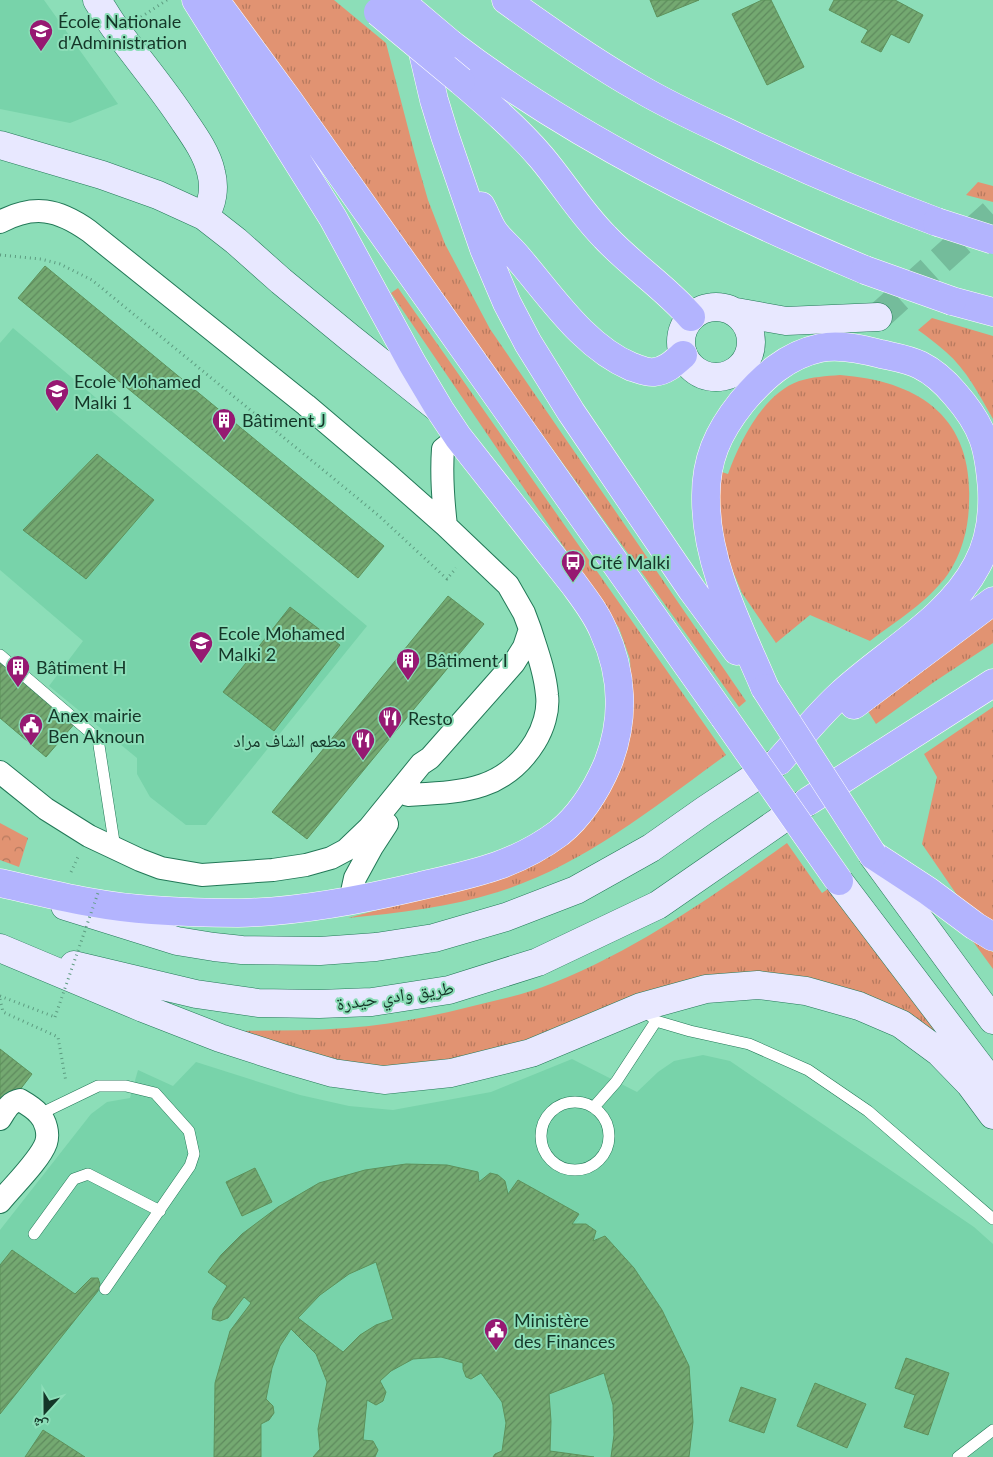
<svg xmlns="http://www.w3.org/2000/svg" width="993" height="1457" font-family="Lato,'Noto Naskh Arabic',sans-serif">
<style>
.built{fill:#78d3aa}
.grass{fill:url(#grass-tufts)}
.forest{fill:url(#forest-crowns)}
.building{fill:url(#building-hatch);stroke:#5d915b;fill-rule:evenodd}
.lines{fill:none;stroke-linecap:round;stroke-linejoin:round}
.secondary-tunnel{stroke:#74bc9b;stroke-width:28;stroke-dasharray:28 14;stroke-linecap:butt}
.lane-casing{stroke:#227857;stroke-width:12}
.street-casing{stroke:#227857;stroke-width:24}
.secondary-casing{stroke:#227857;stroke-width:29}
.highway-casing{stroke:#fff;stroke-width:29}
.path{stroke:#5d9c80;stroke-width:3;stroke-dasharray:1 4;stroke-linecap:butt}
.lane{stroke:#fff;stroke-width:11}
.street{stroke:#fff;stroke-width:22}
.secondary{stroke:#e8e8ff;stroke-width:28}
.highway{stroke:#b3b4fe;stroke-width:28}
.highway-bridge-casing{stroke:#fff;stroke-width:29;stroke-linecap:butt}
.path-bridge{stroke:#5d9c80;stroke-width:3;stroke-dasharray:1 4;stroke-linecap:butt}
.highway-bridge{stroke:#b3b4fe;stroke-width:28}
.labels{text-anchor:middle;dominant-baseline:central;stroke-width:4;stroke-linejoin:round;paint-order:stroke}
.poi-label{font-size:18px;fill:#143628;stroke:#8cdeb8;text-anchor:start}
.street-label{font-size:18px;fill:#143628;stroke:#8cdeb8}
</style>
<defs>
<pattern id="grass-tufts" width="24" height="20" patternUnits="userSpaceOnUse" patternTransform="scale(1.25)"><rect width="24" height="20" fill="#e19372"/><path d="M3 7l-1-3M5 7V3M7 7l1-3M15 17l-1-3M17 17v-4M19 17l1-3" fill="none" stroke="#b5795e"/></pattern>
<pattern id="forest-crowns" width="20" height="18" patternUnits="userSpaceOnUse" patternTransform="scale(1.25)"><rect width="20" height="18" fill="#e19372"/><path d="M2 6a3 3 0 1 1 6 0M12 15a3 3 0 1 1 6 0" fill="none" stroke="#b5795e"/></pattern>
<pattern id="building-hatch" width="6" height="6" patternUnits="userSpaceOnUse" patternTransform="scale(1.25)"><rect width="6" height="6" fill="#74a971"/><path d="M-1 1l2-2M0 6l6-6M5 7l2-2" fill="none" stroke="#5e8a5d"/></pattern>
</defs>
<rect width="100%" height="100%" fill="#8cdeb8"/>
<path class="built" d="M 0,0 L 44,0 L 118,104 L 70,123 L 0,109 Z
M 13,328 L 367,626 L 206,825 L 186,825 L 150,797 L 137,774 L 137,758 L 49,686 L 83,641 L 0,570 L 0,343 Z
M 703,1055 L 730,1061 L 974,1227 L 993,1244 L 993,1457 L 0,1457 L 0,1230 L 91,1114 L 107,1102 L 130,1098 L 138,1070 L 173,1086 L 196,1062 L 300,1095 L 349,1106 L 393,1110 L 491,1092 L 572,1059 L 637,1092 L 658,1072 L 674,1061 Z"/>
<path class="grass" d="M 228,0 L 334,0 L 386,43 L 415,155 L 428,200 L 445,244 L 490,329 L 746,701 L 739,707 Z
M 978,182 L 993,186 L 993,202 L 966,195 Z
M 398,288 L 726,755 C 654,807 584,865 498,892 C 450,907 399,913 348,918 L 407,902 L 562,844 L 631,685 L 630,659 L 619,628 L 391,293 Z
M 932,318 L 993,336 L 993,419 C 980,396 966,369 946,352 C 937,344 928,337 918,330 Z
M 840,375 C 919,381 973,417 969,502 C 969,526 962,554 948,574 C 928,602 896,621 870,641 L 810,615 L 776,643 L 742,593 L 727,557 L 721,540 L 719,471 L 728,474 C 740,441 763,394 799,381 C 812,377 826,376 840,375 Z
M 993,616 L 993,643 L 934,682 L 876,724 L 866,708 Z
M 993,707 L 993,924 L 980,915 L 957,895 L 922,844 L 937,777 L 924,754 Z
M 787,843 L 822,893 L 828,889 L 961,1062 L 767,978 L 445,1061 C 418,1064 389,1068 361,1065 C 321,1061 281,1045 244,1031 C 278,1030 312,1031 346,1028 C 390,1025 434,1016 477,1005 C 503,999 529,993 553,983 C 638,949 713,896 787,843 Z
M 969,936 L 993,952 L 993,969 Z"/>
<path class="forest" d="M 0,823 L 28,838 L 19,867 L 0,860 Z"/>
<path class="building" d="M 650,0 L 699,0 L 657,17 Z
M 762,0 L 771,0 L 804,67 L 767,85 L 732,14 Z
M 834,0 L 895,0 L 923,15 L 909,43 L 891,34 L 881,52 L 861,42 L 868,30 L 829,10 Z
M 45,266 L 384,546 L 358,578 L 18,298 Z
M 97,454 L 154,500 L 86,579 L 23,530 Z
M 448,596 L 484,624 L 307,839 L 272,812 Z
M 290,607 L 340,645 L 274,731 L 223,692 Z
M 0,658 L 76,722 L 46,757 L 0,718 Z
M 0,1049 L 32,1074 L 0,1116 Z
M 406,1164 L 447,1165 L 478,1172 L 479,1182 L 490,1173 L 498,1175 L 505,1181 L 508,1194 L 518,1180 L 579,1214 L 572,1224 L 586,1224 L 596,1231 L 593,1241 L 605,1236 L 634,1268 L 662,1310 L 689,1366 L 693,1422 L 689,1457 L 611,1457 L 614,1435 L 613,1405 L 604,1373 L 549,1394 L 551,1421 L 550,1451 L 594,1457 L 493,1457 L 495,1454 L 502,1451 L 506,1423 L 502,1402 L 481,1373 L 471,1379 L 466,1377 L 463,1369 L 463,1363 L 441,1357 L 413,1359 L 391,1371 L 380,1381 L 386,1392 L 383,1401 L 376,1405 L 367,1400 L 363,1440 L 373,1441 L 378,1450 L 375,1457 L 313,1457 L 320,1449 L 318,1429 L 327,1382 L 316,1354 L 291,1329 L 280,1346 L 272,1368 L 266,1399 L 273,1406 L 274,1413 L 269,1420 L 261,1424 L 261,1457 L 214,1457 L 215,1383 L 230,1331 L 251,1303 L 244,1297 L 228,1318 L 220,1321 L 212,1319 L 213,1309 L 227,1286 L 208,1272 L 221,1255 L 242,1234 L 278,1207 L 319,1183 L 365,1170 ZM 376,1262 L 393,1319 L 376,1325 L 360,1335 L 343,1352 L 298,1318 L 320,1295 L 349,1274 Z
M 255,1168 L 272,1202 L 242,1216 L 226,1182 Z
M 12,1250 L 75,1294 L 91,1278 L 98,1278 L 100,1284 L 98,1291 L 0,1414 L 0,1265 Z
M 906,1358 L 949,1373 L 928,1435 L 904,1427 L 915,1395 L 895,1388 Z
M 815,1383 L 866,1404 L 847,1448 L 797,1426 Z
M 741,1387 L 776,1399 L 764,1433 L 729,1421 Z
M 43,1430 L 85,1457 L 25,1457 Z"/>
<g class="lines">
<path class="secondary-tunnel" d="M 878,317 L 993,213"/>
<g class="lane-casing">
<path id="lane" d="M 0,655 L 98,739 L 115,848
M 642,1008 L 656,1021 L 690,1031 L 749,1044 L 808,1070 L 868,1111 L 993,1219
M541 1136a34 34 0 1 1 68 0a34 34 0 1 1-68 0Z
M 594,1107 L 616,1082 L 656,1021
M 40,1114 L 98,1086 L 126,1086 L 155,1093 L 189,1131 L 194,1154 L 190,1166 L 105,1289
M 34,1234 L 74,1179 L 88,1174 L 160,1211
M 958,1457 L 993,1430"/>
</g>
<g class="street-casing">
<path id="street" d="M 0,222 C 34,204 58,209 89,231 L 306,405 L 386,473 L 446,526 L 508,585 L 524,613 L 530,629 L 524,647 L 514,663 L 430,758 L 421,764 L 369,828 L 346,850 L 331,858 L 306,865 L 273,870 L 202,875 L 161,868 L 140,860 L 89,836 L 46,809 L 0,772
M 446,526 C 443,500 441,476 443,449 L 458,437
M 408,795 C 461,792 504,792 535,742 C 543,729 549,711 547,695 C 545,672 537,651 530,629
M 350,901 L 355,878 L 372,847 L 387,824
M 0,1119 C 6,1110 9,1102 20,1100 C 27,1104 34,1108 39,1114 C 46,1121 49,1134 46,1143 C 40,1160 12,1187 0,1202"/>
</g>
<g class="secondary-casing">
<path id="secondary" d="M 97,0 C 104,11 110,22 118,32 C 140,62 164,90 184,121 C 195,137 207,154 211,172 C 215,187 213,204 204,216
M 0,145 L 102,175 L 158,195 L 204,216 L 236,241 L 281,281 L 349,337 L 439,409
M681 342a35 35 0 1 1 70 0a35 35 0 1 1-70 0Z
M 736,312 L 786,321 L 878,317
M 873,856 L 993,1020
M 839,881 L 993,1084
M 65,906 L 177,941 L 214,947 L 242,950 L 320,951 L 376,947 L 434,938 L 506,917 L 576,890 L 651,848 L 705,810 L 779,761
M 0,948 L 143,1008 L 220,1038 L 285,1059 L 333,1073 L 384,1080 L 451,1073 L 531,1053 L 641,1007 L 706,989 L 758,985 L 806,991 L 859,1006 L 901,1024 L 939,1052 L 970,1084 L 993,1115
M 74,965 L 196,994 L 258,1003 L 319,1004 L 372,1002 L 449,990 L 538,962 L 658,905 L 807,802"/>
</g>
<g class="highway-casing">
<path id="highway" d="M 506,0 C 549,31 593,62 639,88 C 666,104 696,118 724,131 C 794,165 864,195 937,222
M 220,7 L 289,101 L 724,717
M 419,36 L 434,100 L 445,136 L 484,249 L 507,303 L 528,343 L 571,412 L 692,590 L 737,651
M 451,44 C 575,139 722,210 865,270
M 461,81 C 489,105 517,129 541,157 C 563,183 581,213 605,237 C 632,266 665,287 691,317
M 481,206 C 486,215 489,225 495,233 C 502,242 512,250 519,259 C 551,296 584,347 632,367 C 639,369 647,373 654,372 C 666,371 674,363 683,355
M 952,301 L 993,312
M 765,688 C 740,629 706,565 706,500 C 705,460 718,432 742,402 C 763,377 787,355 820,348 C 840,344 862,349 881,354 C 894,357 908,359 920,365 C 934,372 945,382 955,394 C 984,427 989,448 992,491 C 993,517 989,543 977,565 C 949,619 885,653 841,694 C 819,714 799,739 779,761
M 854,705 L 993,601
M 807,802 L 993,683
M 873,855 L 928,891 L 975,926 L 993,937
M 0,883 C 50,894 100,907 152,910 C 180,912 209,913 238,913 C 299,912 361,900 420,886 C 472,874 515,866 559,833 C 581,815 597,789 608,763 C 625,719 623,673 603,630 C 596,613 584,598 573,583 L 458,437 L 440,410 L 412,363 L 333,218 L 196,0"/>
</g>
<path class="path" d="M 141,17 L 167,0
M 0,255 L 41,259 L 60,264 L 92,280 L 378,515 L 447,579 L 456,568
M 71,872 L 78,857
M 0,996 L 55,1017
M 0,999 L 3,1012 L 58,1037 L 66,1082"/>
<use href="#lane" class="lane"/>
<use href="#street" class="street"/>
<use href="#secondary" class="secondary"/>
<use href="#highway" class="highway"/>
<g class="highway-bridge-casing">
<path id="highway-bridge" d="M 399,0 L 451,44
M 378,12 L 461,81
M 937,222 L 993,240
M 865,270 L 952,301
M 765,688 L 873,855
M 724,717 L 839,881"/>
</g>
<path class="path-bridge" d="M 55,1017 L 99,890"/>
<use href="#highway-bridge" class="highway-bridge"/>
</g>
<defs>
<g id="university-pin" transform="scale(1.25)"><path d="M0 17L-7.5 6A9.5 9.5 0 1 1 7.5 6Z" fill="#961972" stroke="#8cdeb8"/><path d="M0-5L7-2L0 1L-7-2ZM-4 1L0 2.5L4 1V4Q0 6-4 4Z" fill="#fff"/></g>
<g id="school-pin" transform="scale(1.25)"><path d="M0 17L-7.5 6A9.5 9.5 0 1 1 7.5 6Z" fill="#961972" stroke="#8cdeb8"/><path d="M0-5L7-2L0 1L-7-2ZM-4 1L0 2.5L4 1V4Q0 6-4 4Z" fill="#fff"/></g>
<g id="building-pin" transform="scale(1.25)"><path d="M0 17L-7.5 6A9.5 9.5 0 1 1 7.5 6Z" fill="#961972" stroke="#8cdeb8"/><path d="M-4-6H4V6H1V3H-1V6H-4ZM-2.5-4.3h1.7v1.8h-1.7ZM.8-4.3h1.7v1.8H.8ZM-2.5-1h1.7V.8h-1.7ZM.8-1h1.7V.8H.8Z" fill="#fff"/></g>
<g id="bus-pin" transform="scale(1.25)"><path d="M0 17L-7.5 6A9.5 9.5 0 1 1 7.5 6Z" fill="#961972" stroke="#8cdeb8"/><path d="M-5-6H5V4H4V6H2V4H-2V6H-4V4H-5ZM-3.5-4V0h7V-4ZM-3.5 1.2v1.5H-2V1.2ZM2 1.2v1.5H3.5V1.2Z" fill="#fff"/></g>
<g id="restaurant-pin" transform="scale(1.25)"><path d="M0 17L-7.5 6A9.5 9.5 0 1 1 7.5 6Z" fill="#961972" stroke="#8cdeb8"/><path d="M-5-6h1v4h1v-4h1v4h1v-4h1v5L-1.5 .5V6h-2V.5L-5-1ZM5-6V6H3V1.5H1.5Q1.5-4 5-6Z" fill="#fff"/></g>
<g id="civic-pin" transform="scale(1.25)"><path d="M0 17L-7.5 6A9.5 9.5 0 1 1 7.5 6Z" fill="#961972" stroke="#8cdeb8"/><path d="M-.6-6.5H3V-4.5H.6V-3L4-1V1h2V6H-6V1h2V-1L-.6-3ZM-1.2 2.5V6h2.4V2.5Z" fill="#fff"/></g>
</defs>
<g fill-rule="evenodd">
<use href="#university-pin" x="41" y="31"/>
<use href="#school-pin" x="57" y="391"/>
<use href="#building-pin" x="224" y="420"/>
<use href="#bus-pin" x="573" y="562"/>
<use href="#school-pin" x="201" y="643"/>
<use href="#building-pin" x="408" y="660"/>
<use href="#building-pin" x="18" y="667"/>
<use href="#restaurant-pin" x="390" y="718"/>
<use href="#civic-pin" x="31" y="725"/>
<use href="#restaurant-pin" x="363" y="740"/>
<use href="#civic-pin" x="496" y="1330"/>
</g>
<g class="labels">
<g class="poi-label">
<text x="58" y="21">École Nationale<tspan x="58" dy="21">d'Administration</tspan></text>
<text x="74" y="381">Ecole Mohamed<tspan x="74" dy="21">Malki 1</tspan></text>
<text x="242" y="420">Bâtiment J</text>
<text x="590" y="562">Cité Malki</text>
<text x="218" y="633">Ecole Mohamed<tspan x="218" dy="21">Malki 2</tspan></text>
<text x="426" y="660">Bâtiment I</text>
<text x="36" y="667">Bâtiment H</text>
<text x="48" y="715">Anex mairie<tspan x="48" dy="21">Ben Aknoun</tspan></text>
<text x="408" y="718">Resto</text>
<text x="346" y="740" text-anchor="end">مطعم الشاف مراد</text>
<text x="514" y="1320">Ministère<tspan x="514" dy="21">des Finances</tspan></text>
</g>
<g class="street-label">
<text transform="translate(395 995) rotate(-8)">طريق وادي حيدرة</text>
</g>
</g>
<g transform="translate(45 1412) rotate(201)" stroke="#8cdeb8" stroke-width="4" paint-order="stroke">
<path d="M0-4L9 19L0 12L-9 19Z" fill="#143628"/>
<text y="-8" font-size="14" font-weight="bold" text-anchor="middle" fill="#143628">ش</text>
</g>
</svg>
